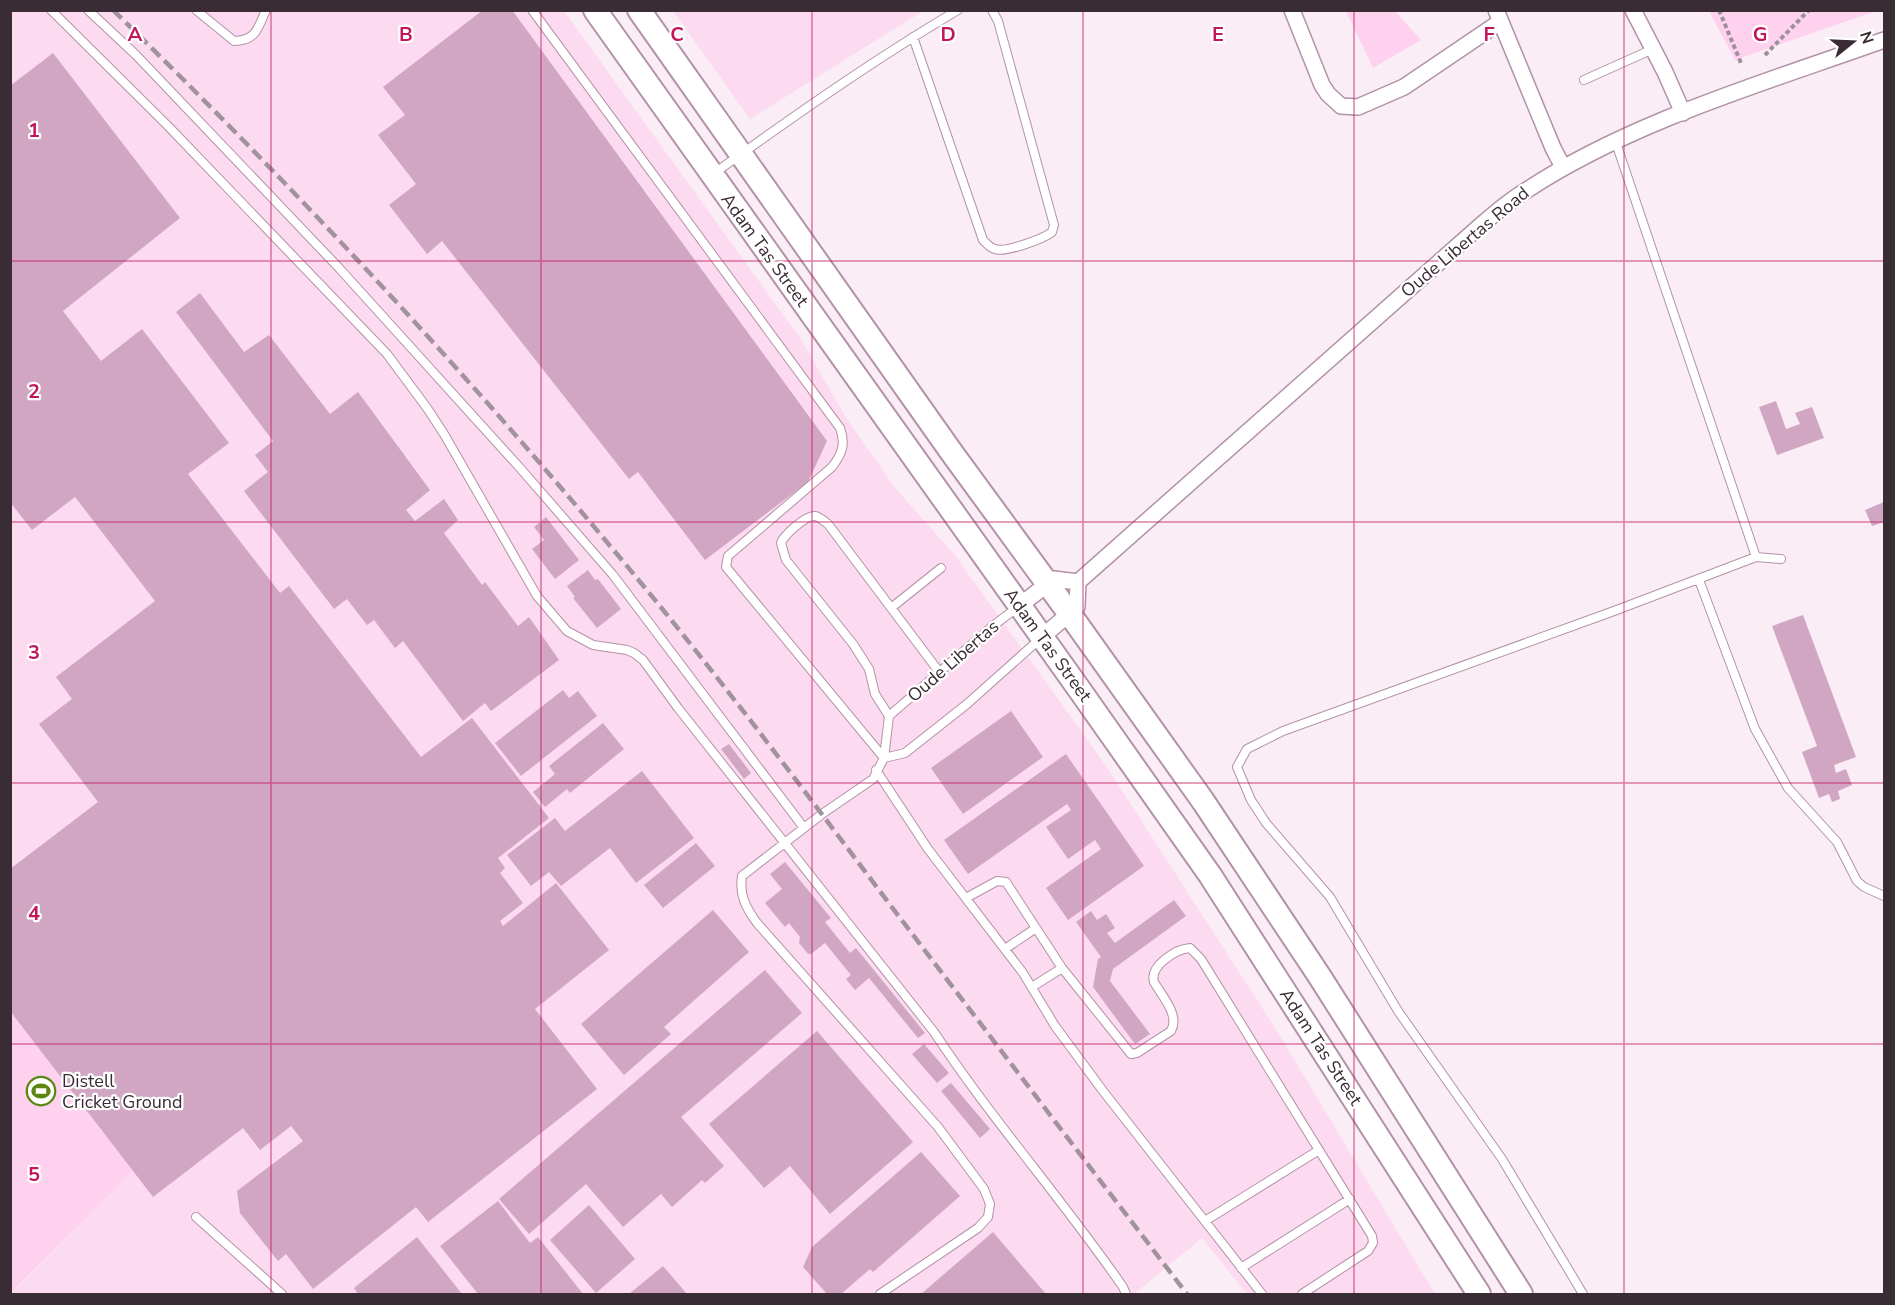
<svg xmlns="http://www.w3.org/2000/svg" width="1895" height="1305" font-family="'Nunito Sans',sans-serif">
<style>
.built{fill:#fcdaf0}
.green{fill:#fed2ef}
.building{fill:#d1a6c3}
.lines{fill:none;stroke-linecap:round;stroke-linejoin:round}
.lane-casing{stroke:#b292a7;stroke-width:10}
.street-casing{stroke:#b292a7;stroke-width:18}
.secondary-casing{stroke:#b292a7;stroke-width:26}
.path{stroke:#9e9099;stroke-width:4;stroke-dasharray:4.5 3;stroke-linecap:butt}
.lane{stroke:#fff;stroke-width:8}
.street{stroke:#fff;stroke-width:15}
.secondary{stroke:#fff;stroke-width:22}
.rail{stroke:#a1939c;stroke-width:4.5;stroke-dasharray:12 6;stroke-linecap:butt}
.grid{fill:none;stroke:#c2185b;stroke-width:1.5;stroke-opacity:0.55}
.labels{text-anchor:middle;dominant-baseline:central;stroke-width:4.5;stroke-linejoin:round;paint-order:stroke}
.street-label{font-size:18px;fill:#3a2c35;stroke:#fff}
.poi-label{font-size:18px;fill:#3a2c35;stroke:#fff;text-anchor:start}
.grid-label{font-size:20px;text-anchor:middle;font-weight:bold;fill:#c2185b;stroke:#fff;stroke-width:4.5;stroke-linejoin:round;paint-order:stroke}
</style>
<rect width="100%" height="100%" fill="#fbedf6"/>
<path class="built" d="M 11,11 L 564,11 L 802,341 L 846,418 L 896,489 L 954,554 L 1106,766 L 1277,1031 L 1435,1294 L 1247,1294 L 1202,1238 L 1134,1294 L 11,1294 L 133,1171 L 11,1011 Z
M 673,11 L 923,11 L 750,119 Z"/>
<path class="green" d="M 1346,11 L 1395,11 L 1421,40 L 1373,68 Z
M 1709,11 L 1876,11 L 1735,60 Z
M 10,1011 L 133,1171 L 11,1293 Z"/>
<path class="building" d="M 483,10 L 512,10 L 827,441 L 808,482 L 705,560 L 638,472 L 629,479 L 442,241 L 427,254 L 389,205 L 416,184 L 378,135 L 405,115 L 383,87 Z
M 53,53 L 180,218 L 63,311 L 101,361 L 142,329 L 229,443 L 188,474 L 280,593 L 289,586 L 421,757 L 472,718 L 549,818 L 498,858 L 505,868 L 500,873 L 523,903 L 500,921 L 503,926 L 556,883 L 609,950 L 535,1009 L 597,1089 L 428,1222 L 416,1207 L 313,1289 L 286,1254 L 278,1261 L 240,1213 L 237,1191 L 303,1141 L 291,1126 L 260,1150 L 243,1128 L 153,1197 L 10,1011 L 10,869 L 98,802 L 39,724 L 72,699 L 56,677 L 155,601 L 75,497 L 32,530 L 10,502 L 10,86 Z
M 200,293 L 244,352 L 269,335 L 330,414 L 358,392 L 430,490 L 406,510 L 415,521 L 444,499 L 458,520 L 444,533 L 482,585 L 485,582 L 518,626 L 529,617 L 559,660 L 491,711 L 485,703 L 463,721 L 403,641 L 395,648 L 374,620 L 367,625 L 347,599 L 334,609 L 244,491 L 268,472 L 255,455 L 273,441 L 176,312 Z
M 1776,401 L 1786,429 L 1800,424 L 1795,413 L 1812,407 L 1824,438 L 1777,455 L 1759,407 Z
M 1884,502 L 1884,522 L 1872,526 L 1865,510 Z
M 546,517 L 579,560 L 555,579 L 532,549 L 544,540 L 534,527 Z
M 588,570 L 595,580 L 598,579 L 621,609 L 597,628 L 573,598 L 575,597 L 567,586 Z
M 1803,615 L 1856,757 L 1834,765 L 1836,773 L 1846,769 L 1852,785 L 1838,791 L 1840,799 L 1832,802 L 1829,794 L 1819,798 L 1802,752 L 1817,746 L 1772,626 Z
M 563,690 L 569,698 L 578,691 L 597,716 L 521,776 L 495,743 Z
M 1011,711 L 1043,757 L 963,814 L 931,768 Z
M 603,723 L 624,749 L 570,793 L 567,789 L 545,807 L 533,792 L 555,774 L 549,766 Z
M 729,744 L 751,773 L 744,779 L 721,749 Z
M 1066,754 L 1144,866 L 1068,920 L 1046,888 L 1101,849 L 1095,840 L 1068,859 L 1046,827 L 1071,810 L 1067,804 L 968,874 L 944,840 Z
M 642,771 L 694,838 L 636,883 L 610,848 L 561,886 L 549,872 L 531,886 L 507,855 L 555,818 L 565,831 Z
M 696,843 L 715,866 L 663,908 L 644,885 Z
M 785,862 L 831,918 L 825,922 L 850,953 L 856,948 L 925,1033 L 918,1038 L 869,978 L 855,990 L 846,979 L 851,975 L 825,943 L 811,954 L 808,954 L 799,943 L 800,937 L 789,923 L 785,927 L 765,903 L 782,889 L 770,874 Z
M 1174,900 L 1186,916 L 1113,969 L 1110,981 L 1150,1034 L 1135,1044 L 1093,987 L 1098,959 L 1101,957 L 1076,922 L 1091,911 L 1097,920 L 1106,914 L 1115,928 L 1107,933 L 1115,943 Z
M 713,910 L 749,952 L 664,1027 L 671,1034 L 624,1075 L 581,1024 Z
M 765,970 L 802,1013 L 681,1117 L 724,1166 L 705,1183 L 702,1180 L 672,1207 L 661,1194 L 623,1227 L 586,1184 L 529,1234 L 499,1199 Z
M 817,1031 L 913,1142 L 830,1214 L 790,1166 L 764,1188 L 709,1124 Z
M 924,1044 L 949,1073 L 937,1083 L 912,1054 Z
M 951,1083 L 990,1129 L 980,1138 L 941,1091 Z
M 921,1152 L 960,1196 L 873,1272 L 870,1269 L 841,1294 L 827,1294 L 803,1267 L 812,1247 Z
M 498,1201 L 530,1243 L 538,1237 L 583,1294 L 478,1294 L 440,1246 Z
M 589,1205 L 635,1259 L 596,1293 L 550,1240 Z
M 993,1232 L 1046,1294 L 921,1294 Z
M 417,1237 L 462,1294 L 358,1294 L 354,1288 Z
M 663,1266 L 687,1294 L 629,1294 Z"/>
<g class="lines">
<g class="lane-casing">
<path id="lane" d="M 51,10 L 168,126 L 387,354 L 427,408 L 444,434 L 537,596 L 567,631 L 593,645 L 627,650 L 634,653 L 643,660 L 678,708 L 934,1032 C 992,1120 1063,1200 1123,1287 L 1126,1294
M 88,10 L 136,55 L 339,268 L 520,468 L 613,575 L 804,828
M 196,10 L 234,41 C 256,41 258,28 266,10
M 532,10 L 840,428 C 846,444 842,454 832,467 L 728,556 L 726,567 L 884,758
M 913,37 L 983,240 C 986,243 990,248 995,249 C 1005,253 1043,239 1052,232 L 1054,225 L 998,21 L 992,10
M 1584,80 L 1653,49
M 1615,140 L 1756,557
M 713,174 C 793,117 873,60 958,10
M 1699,580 L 1755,729 L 1788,788 L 1837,842 L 1857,881 L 1864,887 L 1884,896
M 891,608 L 941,568
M 889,716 L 994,625 L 1018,607
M 884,758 L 905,753 L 967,704 L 1041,638
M 876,770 L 928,849 L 1023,973 L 1055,1026 L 1103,1091 L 1262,1294
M 966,898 L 997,881 L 1006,882 L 1062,968 L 1131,1054 L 1137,1053 L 1171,1031 C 1180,1015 1162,996 1154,982 C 1149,966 1176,949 1190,948 L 1201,959 L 1372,1236 L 1373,1243 L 1368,1251 L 1302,1294
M 1005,949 L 1036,928
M 1032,987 L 1062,968
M 196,1217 L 282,1294
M 1205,1221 L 1319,1150
M 1241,1268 L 1350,1199
M 880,1294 L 978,1228 L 988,1217 L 990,1204 L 984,1189 L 938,1127 L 757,923 C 746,908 739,895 742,876 L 822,814 L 873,779 L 884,758 L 889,716 L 875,694 L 869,669 L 853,644 L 786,560 L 781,543 C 784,535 806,515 815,516 C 820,517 824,521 828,524 L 940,673
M 1583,1294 L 1502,1159 L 1398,1011 L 1330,897 L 1266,823 L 1251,800 L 1237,767 L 1247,749 L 1283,731 L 1614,611 L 1756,557 L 1781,559"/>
</g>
<g class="street-casing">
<path id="street" d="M 1292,10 L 1322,85 L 1328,94 L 1341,106 L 1358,107 L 1404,87 L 1500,22
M 1496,10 L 1553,148 L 1563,167
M 1633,10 L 1665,72 L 1683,113
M 1078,582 L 1480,226 C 1495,213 1510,200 1527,190 C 1632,121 1767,82 1884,40
M 1019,606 L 1054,579 L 1078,582
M 1042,637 L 1077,607 L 1078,582"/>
</g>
<g class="secondary-casing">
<path id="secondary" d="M 595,10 L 1079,689 L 1210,875 L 1479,1294
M 639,10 L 952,453 L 1069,613 L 1203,801 L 1320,977 L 1521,1294"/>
</g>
<path class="path" d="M 1719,10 L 1741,63
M 1765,55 L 1809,10"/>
<use href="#lane" class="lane"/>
<use href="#street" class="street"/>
<use href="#secondary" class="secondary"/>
<path class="rail" d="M 113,10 C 288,181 455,360 611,547 C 709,663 800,785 891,906 C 990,1036 1088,1165 1187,1294"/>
</g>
<path class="grid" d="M 271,10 L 271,1294M 541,10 L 541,1294M 812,10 L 812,1294M 1083,10 L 1083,1294M 1354,10 L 1354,1294M 1624,10 L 1624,1294M 10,261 L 1884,261M 10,522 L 1884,522M 10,783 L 1884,783M 10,1044 L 1884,1044"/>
<defs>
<g id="stadium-ring" transform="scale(1.5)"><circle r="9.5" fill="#fff" stroke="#5b8612" stroke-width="1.5"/><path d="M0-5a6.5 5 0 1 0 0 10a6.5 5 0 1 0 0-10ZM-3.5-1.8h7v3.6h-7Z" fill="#5b8612"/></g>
</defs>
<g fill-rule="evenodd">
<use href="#stadium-ring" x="41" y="1091"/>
</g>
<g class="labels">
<g class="street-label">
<text transform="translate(1465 242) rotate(-40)">Oude Libertas Road</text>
<text transform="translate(765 250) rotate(54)">Adam Tas Street</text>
<text transform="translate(1048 645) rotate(54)">Adam Tas Street</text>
<text transform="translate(953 661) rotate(-41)">Oude Libertas</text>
<text transform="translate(1321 1047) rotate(57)">Adam Tas Street</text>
</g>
<g class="poi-label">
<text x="62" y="1081">Distell<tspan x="62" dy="21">Cricket Ground</tspan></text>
</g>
</g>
<g class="grid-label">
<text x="135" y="41">A</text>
<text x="406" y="41">B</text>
<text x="677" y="41">C</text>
<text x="948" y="41">D</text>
<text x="1218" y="41">E</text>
<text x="1489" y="41">F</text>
<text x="1760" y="41">G</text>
<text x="34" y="137">1</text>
<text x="34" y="398">2</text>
<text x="34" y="659">3</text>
<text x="34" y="920">4</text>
<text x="34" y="1181">5</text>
</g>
<rect width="1895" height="1305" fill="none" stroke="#3a2c35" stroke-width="24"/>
<g transform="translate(1853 42) rotate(72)" stroke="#ffffff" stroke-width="4.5" paint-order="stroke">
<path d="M0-4.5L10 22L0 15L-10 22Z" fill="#3a2c35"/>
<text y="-9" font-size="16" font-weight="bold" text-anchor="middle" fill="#3a2c35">N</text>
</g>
</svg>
